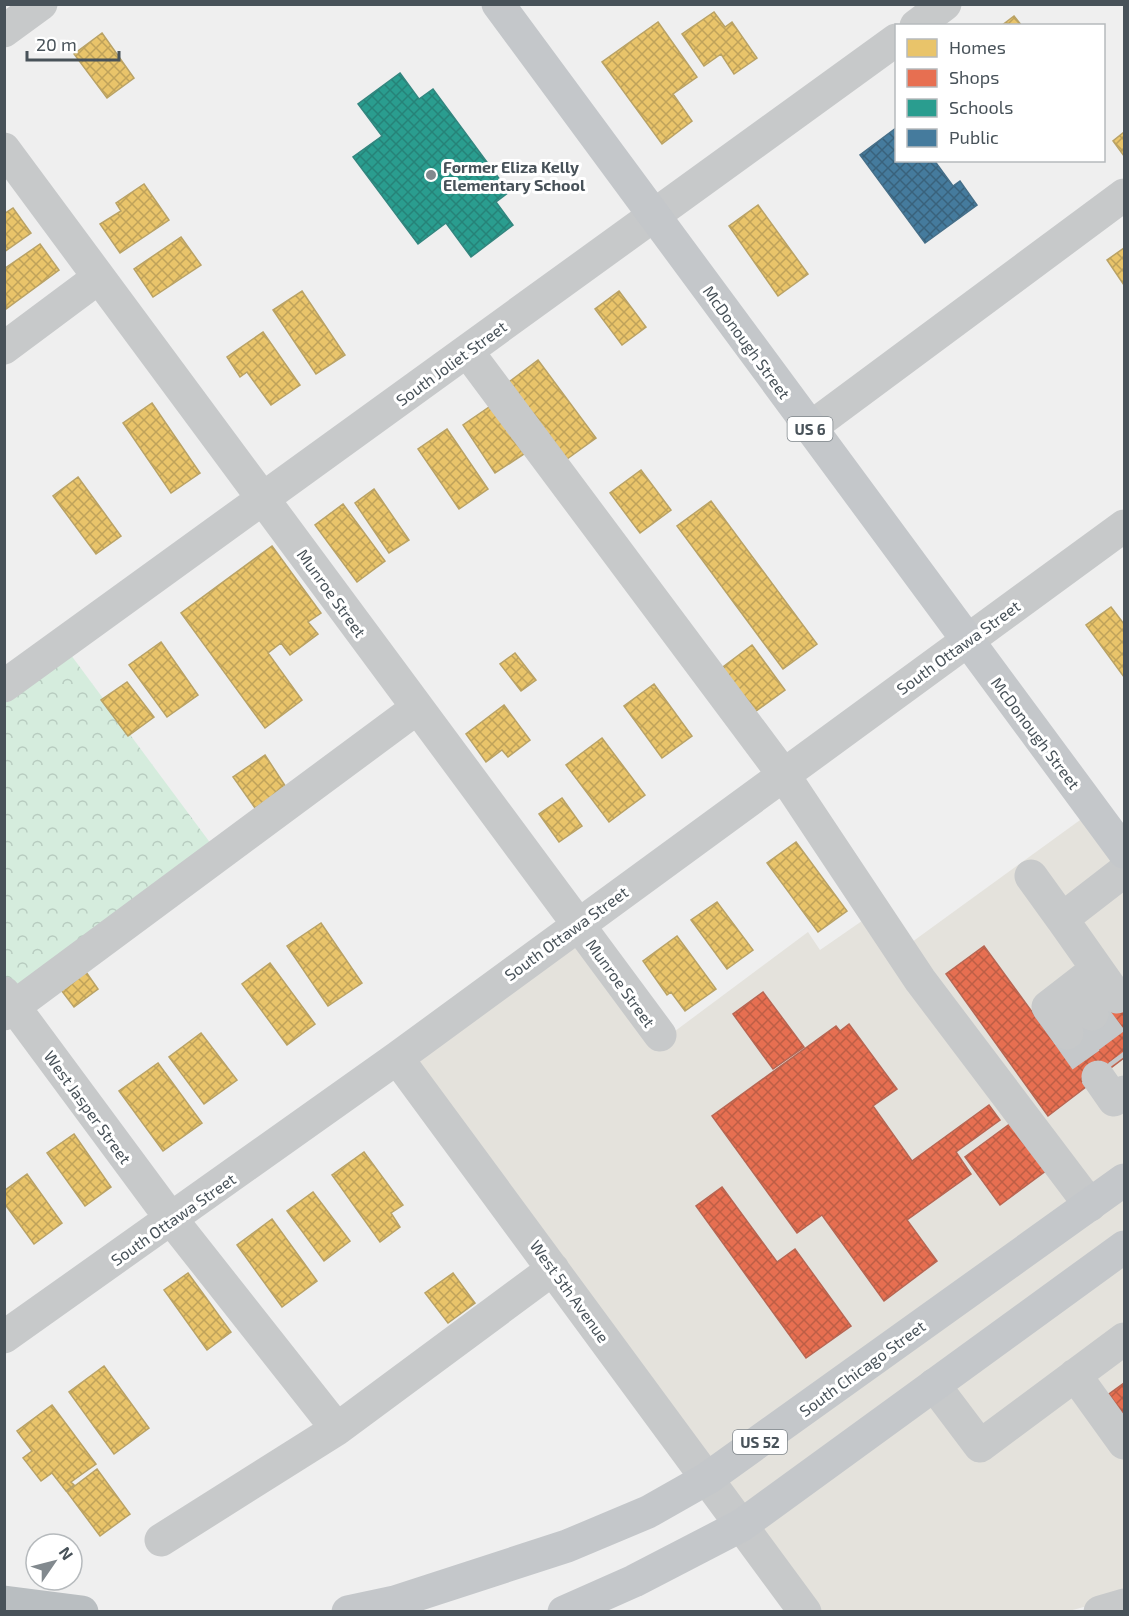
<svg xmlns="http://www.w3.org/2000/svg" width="1129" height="1616" font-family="'Exo 2',sans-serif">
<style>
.commercial{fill:#e4e2dc}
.park{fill:url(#park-crowns)}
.homes{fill:url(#homes-cross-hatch);stroke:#b9a265;stroke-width:1.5}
.shops{fill:url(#shops-cross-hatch);stroke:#b76653;stroke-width:1.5}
.schools{fill:url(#schools-cross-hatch);stroke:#33867f;stroke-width:1.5}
.public{fill:url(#public-cross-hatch);stroke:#466f89;stroke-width:1.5}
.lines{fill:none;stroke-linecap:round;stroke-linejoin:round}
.minor-tunnel{stroke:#c5c8ca;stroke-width:33;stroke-dasharray:33 16;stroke-linecap:butt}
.minor{stroke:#c7c9ca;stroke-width:33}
.major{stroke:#c4c7ca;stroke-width:33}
.highway{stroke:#b9bec1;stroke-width:33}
.poi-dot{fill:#82898e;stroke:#fff;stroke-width:2}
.labels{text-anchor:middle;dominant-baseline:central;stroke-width:6;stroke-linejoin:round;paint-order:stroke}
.shield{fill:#fff;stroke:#7f868b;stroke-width:1.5}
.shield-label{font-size:15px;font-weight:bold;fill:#485259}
.poi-label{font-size:16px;font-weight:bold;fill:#485259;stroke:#fff;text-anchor:start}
.street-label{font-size:16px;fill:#485259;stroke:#fff}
</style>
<defs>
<pattern id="park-crowns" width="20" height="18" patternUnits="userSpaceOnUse" patternTransform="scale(1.5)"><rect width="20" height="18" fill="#d5ecdd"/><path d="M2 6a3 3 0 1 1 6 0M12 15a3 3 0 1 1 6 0" fill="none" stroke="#b8ccc0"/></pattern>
<pattern id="homes-cross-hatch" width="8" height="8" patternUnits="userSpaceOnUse" patternTransform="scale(1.5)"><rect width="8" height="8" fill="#e9c46a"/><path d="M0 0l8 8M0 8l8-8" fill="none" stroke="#bfa25a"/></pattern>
<pattern id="shops-cross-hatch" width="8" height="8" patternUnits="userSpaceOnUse" patternTransform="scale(1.5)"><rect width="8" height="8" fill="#e76f51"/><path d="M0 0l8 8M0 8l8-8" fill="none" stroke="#bd5e46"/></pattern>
<pattern id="schools-cross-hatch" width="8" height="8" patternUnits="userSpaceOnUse" patternTransform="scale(1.5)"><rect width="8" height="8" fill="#2a9d8f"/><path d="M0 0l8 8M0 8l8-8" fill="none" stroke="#268378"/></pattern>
<pattern id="public-cross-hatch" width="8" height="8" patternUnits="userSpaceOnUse" patternTransform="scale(1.5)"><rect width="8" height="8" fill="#457b9d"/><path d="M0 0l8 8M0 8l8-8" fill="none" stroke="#39627c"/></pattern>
</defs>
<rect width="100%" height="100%" fill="#efefef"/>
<path class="commercial" d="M 1098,807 L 1124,842 L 1124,1596 L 1069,1611 L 816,1611 L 408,1061 L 576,934 L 659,1043 L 808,932 L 820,950 L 885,905 L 912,942 Z"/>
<path class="park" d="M 65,647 L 217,852 L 15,1001 L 5,987 L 5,691 Z"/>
<path class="homes" d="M 714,12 L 725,27 L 732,22 L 757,58 L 734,74 L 721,54 L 704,66 L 682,34 Z
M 1014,16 L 1022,26 L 1001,26 Z
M 658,22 L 697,77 L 673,94 L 692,121 L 662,144 L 602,62 Z
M 102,33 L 134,78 L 107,98 L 74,54 Z
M 1124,132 L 1124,156 L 1113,141 Z
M 144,184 L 169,220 L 120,253 L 100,224 L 121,211 L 116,203 Z
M 758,205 L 808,274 L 778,296 L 729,226 Z
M 13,208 L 31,233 L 4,252 L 4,214 Z
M 181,237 L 201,265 L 153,297 L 134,269 Z
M 40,244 L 59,270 L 6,309 L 4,269 Z
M 1124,248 L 1124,285 L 1107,260 Z
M 302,291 L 345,355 L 316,374 L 273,310 Z
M 619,291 L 646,327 L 622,345 L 595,309 Z
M 263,332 L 300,385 L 271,405 L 247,372 L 240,377 L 227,357 Z
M 538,360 L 596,438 L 567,459 L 509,382 Z
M 152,403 L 200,473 L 171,493 L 123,423 Z
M 492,405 L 524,454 L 495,473 L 463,425 Z
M 447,429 L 488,489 L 459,509 L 418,449 Z
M 641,470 L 671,510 L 640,533 L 610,493 Z
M 78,477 L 121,536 L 96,554 L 53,496 Z
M 374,489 L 409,540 L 389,553 L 355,503 Z
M 711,501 L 817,644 L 783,669 L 677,526 Z
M 343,504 L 385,561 L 357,582 L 315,525 Z
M 272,546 L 321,613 L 308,622 L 318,634 L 290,655 L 281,643 L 268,653 L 302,700 L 265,728 L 181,613 Z
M 1111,607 L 1124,624 L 1124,677 L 1086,625 Z
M 161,642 L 198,695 L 167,717 L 129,665 Z
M 752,645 L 785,690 L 752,714 L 719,670 Z
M 515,653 L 536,680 L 521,691 L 500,664 Z
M 127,682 L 154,717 L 128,736 L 101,700 Z
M 654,684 L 692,736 L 662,758 L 624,706 Z
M 504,705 L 530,740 L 508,757 L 502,750 L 486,762 L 466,734 Z
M 602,738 L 645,795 L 609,822 L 566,765 Z
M 265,755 L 286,787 L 255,808 L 233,777 Z
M 562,798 L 582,826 L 559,842 L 539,814 Z
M 796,842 L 847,911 L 818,932 L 767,863 Z
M 717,902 L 753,950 L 727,969 L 691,920 Z
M 321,923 L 362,983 L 328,1006 L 287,946 Z
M 677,936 L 716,989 L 685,1011 L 671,992 L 667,995 L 643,961 Z
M 270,963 L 315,1024 L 287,1045 L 242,984 Z
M 86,972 L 98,989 L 74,1007 L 61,990 Z
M 201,1033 L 237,1080 L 204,1104 L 169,1057 Z
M 158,1063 L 202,1123 L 163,1151 L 119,1091 Z
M 74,1134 L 111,1187 L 85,1206 L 47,1153 Z
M 364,1152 L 403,1205 L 391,1213 L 400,1227 L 380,1242 L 332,1175 Z
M 27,1174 L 62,1223 L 34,1244 L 4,1203 L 4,1191 Z
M 313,1192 L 350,1241 L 324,1261 L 287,1211 Z
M 272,1219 L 317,1281 L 282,1307 L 237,1245 Z
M 188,1273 L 231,1332 L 207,1350 L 164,1290 Z
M 453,1273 L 475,1303 L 448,1323 L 425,1293 Z
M 104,1366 L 149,1428 L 114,1454 L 69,1392 Z
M 52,1405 L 96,1464 L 71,1482 L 74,1485 L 66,1491 L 52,1473 L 41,1481 L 23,1458 L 32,1451 L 17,1431 Z
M 97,1469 L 130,1514 L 100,1536 L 67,1492 Z"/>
<path class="shops" d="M 984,946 L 1054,1042 L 1124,991 L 1124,1058 L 1048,1116 L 946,974 Z
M 763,992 L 804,1047 L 773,1069 L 733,1014 Z
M 849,1024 L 897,1089 L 873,1106 L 912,1161 L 989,1105 L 1000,1120 L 956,1152 L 971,1174 L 907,1220 L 937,1261 L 884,1301 L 822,1215 L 797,1233 L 712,1116 L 836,1026 L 840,1031 Z
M 1015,1120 L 1051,1167 L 1000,1205 L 965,1157 Z
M 722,1187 L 777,1262 L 795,1249 L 851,1326 L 806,1358 L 696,1206 Z
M 1124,1383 L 1124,1415 L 1109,1394 Z"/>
<path class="schools" d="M 400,73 L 419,99 L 433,89 L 509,192 L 496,202 L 513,225 L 471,257 L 446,223 L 418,244 L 353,157 L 382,136 L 358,104 Z"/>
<path class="public" d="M 896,128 L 896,160 L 934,160 L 953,186 L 960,181 L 977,205 L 925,243 L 860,155 Z"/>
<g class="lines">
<path class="minor-tunnel" d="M 1092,1014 L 1124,1057
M 1067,1033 L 1098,1077"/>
<path class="minor" d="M 916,26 L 945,4
M 4,31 L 41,4
M 4,149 L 660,1035
M 4,348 L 98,278
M 467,351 L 783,774 L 920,980 L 1090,1205
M 810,428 L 1124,195
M 4,686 L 896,40
M 1031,876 L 1062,919
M 1074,987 L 1092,1014
M 4,993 L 172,1220 L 337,1429 L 553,1269
M 1117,997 L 1062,919 L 1124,871
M 4,1014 L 417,708
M 1067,1033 L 1048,1007 L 1097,969
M 397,1058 L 805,1612
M 1098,1077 L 1114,1100 L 1124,1092
M 4,1337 L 397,1058 L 1124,526
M 1075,1375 L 1124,1443
M 934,1385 L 980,1446 L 1124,1339
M 161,1540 L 337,1429
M 1100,1612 L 1124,1605"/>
<path class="major" d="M 498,4 L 1124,852
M 348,1612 L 395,1602 L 567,1546 L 648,1512 L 708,1478 L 1124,1180
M 564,1612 L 634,1581 L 742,1525 L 1124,1247"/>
<path class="highway" d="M 4,1602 L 82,1612"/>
</g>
<circle class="poi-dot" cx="431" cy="175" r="6"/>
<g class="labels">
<g class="shield">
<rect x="787.5" y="417" width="45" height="24" rx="4.5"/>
<rect x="733" y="1430" width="54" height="24" rx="4.5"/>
</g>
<g class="shield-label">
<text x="810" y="429">US 6</text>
<text x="760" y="1442">US 52</text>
</g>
<g class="poi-label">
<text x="443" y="166">Former Eliza Kelly<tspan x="443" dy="18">Elementary School</tspan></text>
</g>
<g class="street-label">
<text transform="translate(747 342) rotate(54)">McDonough Street</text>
<text transform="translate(451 363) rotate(-36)">South Joliet Street</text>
<text transform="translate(332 593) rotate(54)">Munroe Street</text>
<text transform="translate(958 647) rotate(-36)">South Ottawa Street</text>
<text transform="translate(1036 733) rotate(53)">McDonough Street</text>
<text transform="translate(566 933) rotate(-36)">South Ottawa Street</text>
<text transform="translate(621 983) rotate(54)">Munroe Street</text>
<text transform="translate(88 1107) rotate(54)">West Jasper Street</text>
<text transform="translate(173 1219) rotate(-35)">South Ottawa Street</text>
<text transform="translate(570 1291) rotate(54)">West 5th Avenue</text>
<text transform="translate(862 1368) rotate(-36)">South Chicago Street</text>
</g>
</g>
<rect width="1129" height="1616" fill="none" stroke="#485259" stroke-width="12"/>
<rect x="895" y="24" width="210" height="138" fill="#ffffff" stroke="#b6babd" stroke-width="1.5"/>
<rect x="907" y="39" width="30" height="18" fill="#e9c46a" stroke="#b6babd" stroke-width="1.5"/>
<text x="949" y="54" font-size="18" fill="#485259">Homes</text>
<rect x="907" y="69" width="30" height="18" fill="#e76f51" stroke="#b6babd" stroke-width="1.5"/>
<text x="949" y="84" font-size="18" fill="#485259">Shops</text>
<rect x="907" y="99" width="30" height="18" fill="#2a9d8f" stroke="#b6babd" stroke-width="1.5"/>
<text x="949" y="114" font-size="18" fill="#485259">Schools</text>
<rect x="907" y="129" width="30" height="18" fill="#457b9d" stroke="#b6babd" stroke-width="1.5"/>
<text x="949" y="144" font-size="18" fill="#485259">Public</text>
<g transform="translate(54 1562) rotate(55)"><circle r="28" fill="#ffffff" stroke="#b6babd" stroke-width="1.5"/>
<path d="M0-4.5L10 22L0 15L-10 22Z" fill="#82898e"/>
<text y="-9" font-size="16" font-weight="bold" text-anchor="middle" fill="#485259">N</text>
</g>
<path d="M27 51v9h92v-9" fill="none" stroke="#485259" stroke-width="3"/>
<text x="36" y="51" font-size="18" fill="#485259" stroke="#ffffff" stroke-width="4.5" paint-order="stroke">20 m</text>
</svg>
